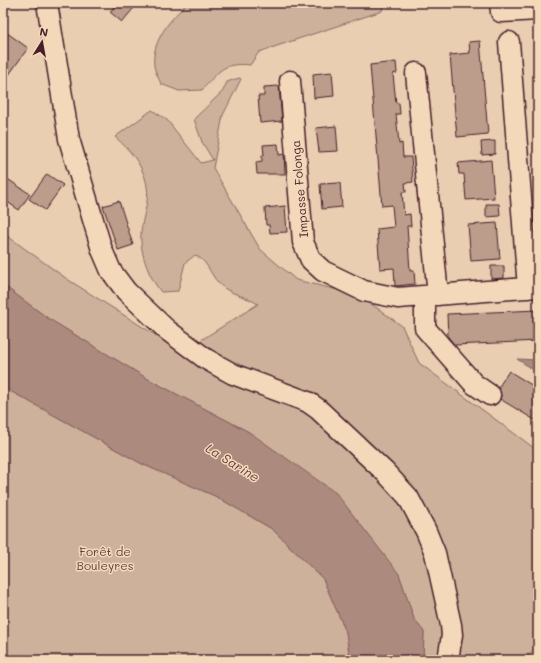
<svg xmlns="http://www.w3.org/2000/svg" width="541" height="663" font-family="Mali,sans-serif">
<style>
.green{fill:#ceb19b;stroke:#8c6863}
.water{fill:#ac8a7e;stroke:#855f5d}
.building{fill:#bc9d8c;stroke:#4a1f2b}
.lines{fill:none;stroke-linecap:round;stroke-linejoin:round}
.minor-casing{stroke:#4a1f2b;stroke-width:23}
.minor{stroke:#f3d9ba;stroke-width:20}
.labels{text-anchor:middle;dominant-baseline:central;stroke-width:3;stroke-linejoin:round;paint-order:stroke}
.street-label{font-size:12px;fill:#4a1f2b;stroke:#f3d9ba}
.park-label{font-size:12px;fill:#643c41;stroke:#f3d9ba}
.water-label{font-size:13px;font-style:italic;fill:#673f44;stroke:#f3d9ba}
</style>
<rect width="100%" height="100%" fill="#e9ceb1"/>
<filter id="ink" filterUnits="userSpaceOnUse"><feTurbulence type="fractalNoise" baseFrequency=".025" numOctaves="2"/><feDisplacementMap in="SourceGraphic" scale="8" xChannelSelector="R" yChannelSelector="G"/><feConvolveMatrix kernelMatrix="1 2 1 2 8 2 1 2 1" color-interpolation-filters="sRGB"/></filter>
<g filter="url(#ink)">
<path class="green" d="M 188,3 L 384,3 L 382,11 L 259,52 L 250,65 C 223,62 219,71 202,90 L 179,91 L 161,84 C 159,78 155,72 154,66 C 151,41 171,18 188,3 Z
M 239,78 L 241,79 L 223,115 L 213,168 L 260,249 L 296,280 L 359,295 L 402,326 L 419,363 L 538,451 L 538,644 L 525,660 L 423,660 L 424,632 L 414,619 L 399,574 L 249,432 L 148,379 L 49,319 L 3,285 L 3,233 L 67,279 L 182,352 L 258,304 C 248,297 234,295 224,288 C 209,277 211,263 195,255 L 185,263 L 178,291 L 161,292 C 150,278 142,259 141,241 C 140,227 145,214 147,201 C 151,175 133,152 115,137 L 152,110 L 167,120 L 201,163 L 213,160 L 202,142 L 194,119 L 223,91 L 227,82 Z
M 3,387 L 142,464 L 217,497 L 272,529 L 323,579 L 346,632 L 350,660 L 3,660 Z"/>
<path class="water" d="M 3,285 L 49,319 L 148,379 L 249,432 L 336,493 L 399,574 L 414,619 L 424,632 L 423,660 L 350,660 L 346,632 L 323,579 L 272,529 L 217,497 L 142,464 L 3,387 Z
M 517,359 L 538,360 L 538,373 L 537,372 Z"/>
<path class="building" d="M 117,3 L 138,3 L 122,22 L 110,12 Z
M 3,30 L 28,48 L 3,83 Z
M 480,41 L 488,134 L 457,137 L 450,55 L 470,53 L 469,42 Z
M 396,62 L 397,73 L 393,74 L 396,103 L 399,103 L 400,114 L 396,114 L 399,144 L 402,143 L 403,157 L 411,157 L 413,182 L 405,183 L 406,192 L 402,192 L 404,215 L 410,214 L 411,226 L 407,226 L 410,271 L 414,271 L 415,284 L 395,286 L 394,268 L 380,269 L 377,229 L 394,227 L 392,205 L 382,206 L 370,65 Z
M 332,72 L 334,96 L 314,98 L 313,74 Z
M 279,86 L 282,121 L 260,123 L 258,96 L 264,96 L 264,87 Z
M 336,126 L 338,151 L 319,152 L 316,128 Z
M 495,141 L 495,154 L 482,155 L 481,142 Z
M 278,144 L 279,155 L 284,154 L 285,174 L 257,174 L 256,162 L 262,161 L 262,155 L 264,155 L 263,145 Z
M 491,160 L 494,198 L 466,200 L 464,174 L 459,174 L 458,163 Z
M 47,174 L 63,185 L 45,210 L 29,199 Z
M 3,176 L 30,194 L 19,210 L 3,199 Z
M 340,183 L 342,207 L 322,209 L 320,184 Z
M 119,201 L 133,245 L 118,250 L 103,206 Z
M 486,204 L 499,204 L 500,216 L 486,217 Z
M 285,206 L 287,232 L 270,233 L 269,225 L 266,225 L 265,208 Z
M 497,223 L 500,259 L 471,261 L 468,225 Z
M 491,266 L 504,266 L 504,278 L 491,279 Z
M 538,310 L 538,341 L 455,345 L 448,337 L 447,314 Z
M 509,371 L 538,389 L 538,422 L 500,399 L 501,396 L 498,388 Z"/>
<g class="lines">
<g class="minor-casing">
<path id="minor" d="M 47,3 L 69,139 L 102,250 L 111,271 L 126,291 L 167,330 L 206,359 L 233,374 L 308,402 L 318,409 L 385,472 L 408,497 L 426,531 L 435,553 L 451,625 L 452,635 L 448,660
M 500,3 L 501,12 L 538,10
M 509,42 L 528,288
M 416,73 L 438,295
M 290,81 L 303,242 L 311,260 L 323,271 L 364,291 L 398,298 L 538,287
M 425,296 L 425,328 L 474,384 L 490,395"/>
</g>
<use href="#minor" class="minor"/>
</g>
</g>
<g class="labels">
<g class="street-label">
<text transform="translate(299 189) rotate(-95)">Impasse Folonga</text>
</g>
<g class="park-label">
<text x="105" y="551">Forêt de<tspan x="105" dy="14">Bouleyres</tspan></text>
</g>
<g class="water-label">
<text transform="translate(233 462) rotate(32)">La Sarine</text>
</g>
</g>
<rect width="541" height="663" fill="none" stroke="#f3d9ba" stroke-width="16"/>
<rect x="8" y="8" width="525" height="647" fill="none" stroke="#4a1f2b" stroke-width="1.5" filter="url(#ink)"/>
<g transform="translate(42 42) rotate(11)" stroke="#f3d9ba" stroke-width="3" paint-order="stroke">
<path d="M0-3L7 15L0 10L-7 15Z" fill="#4a1f2b"/>
<text y="-6" font-size="11" font-weight="bold" text-anchor="middle" fill="#4a1f2b">N</text>
</g>
</svg>
